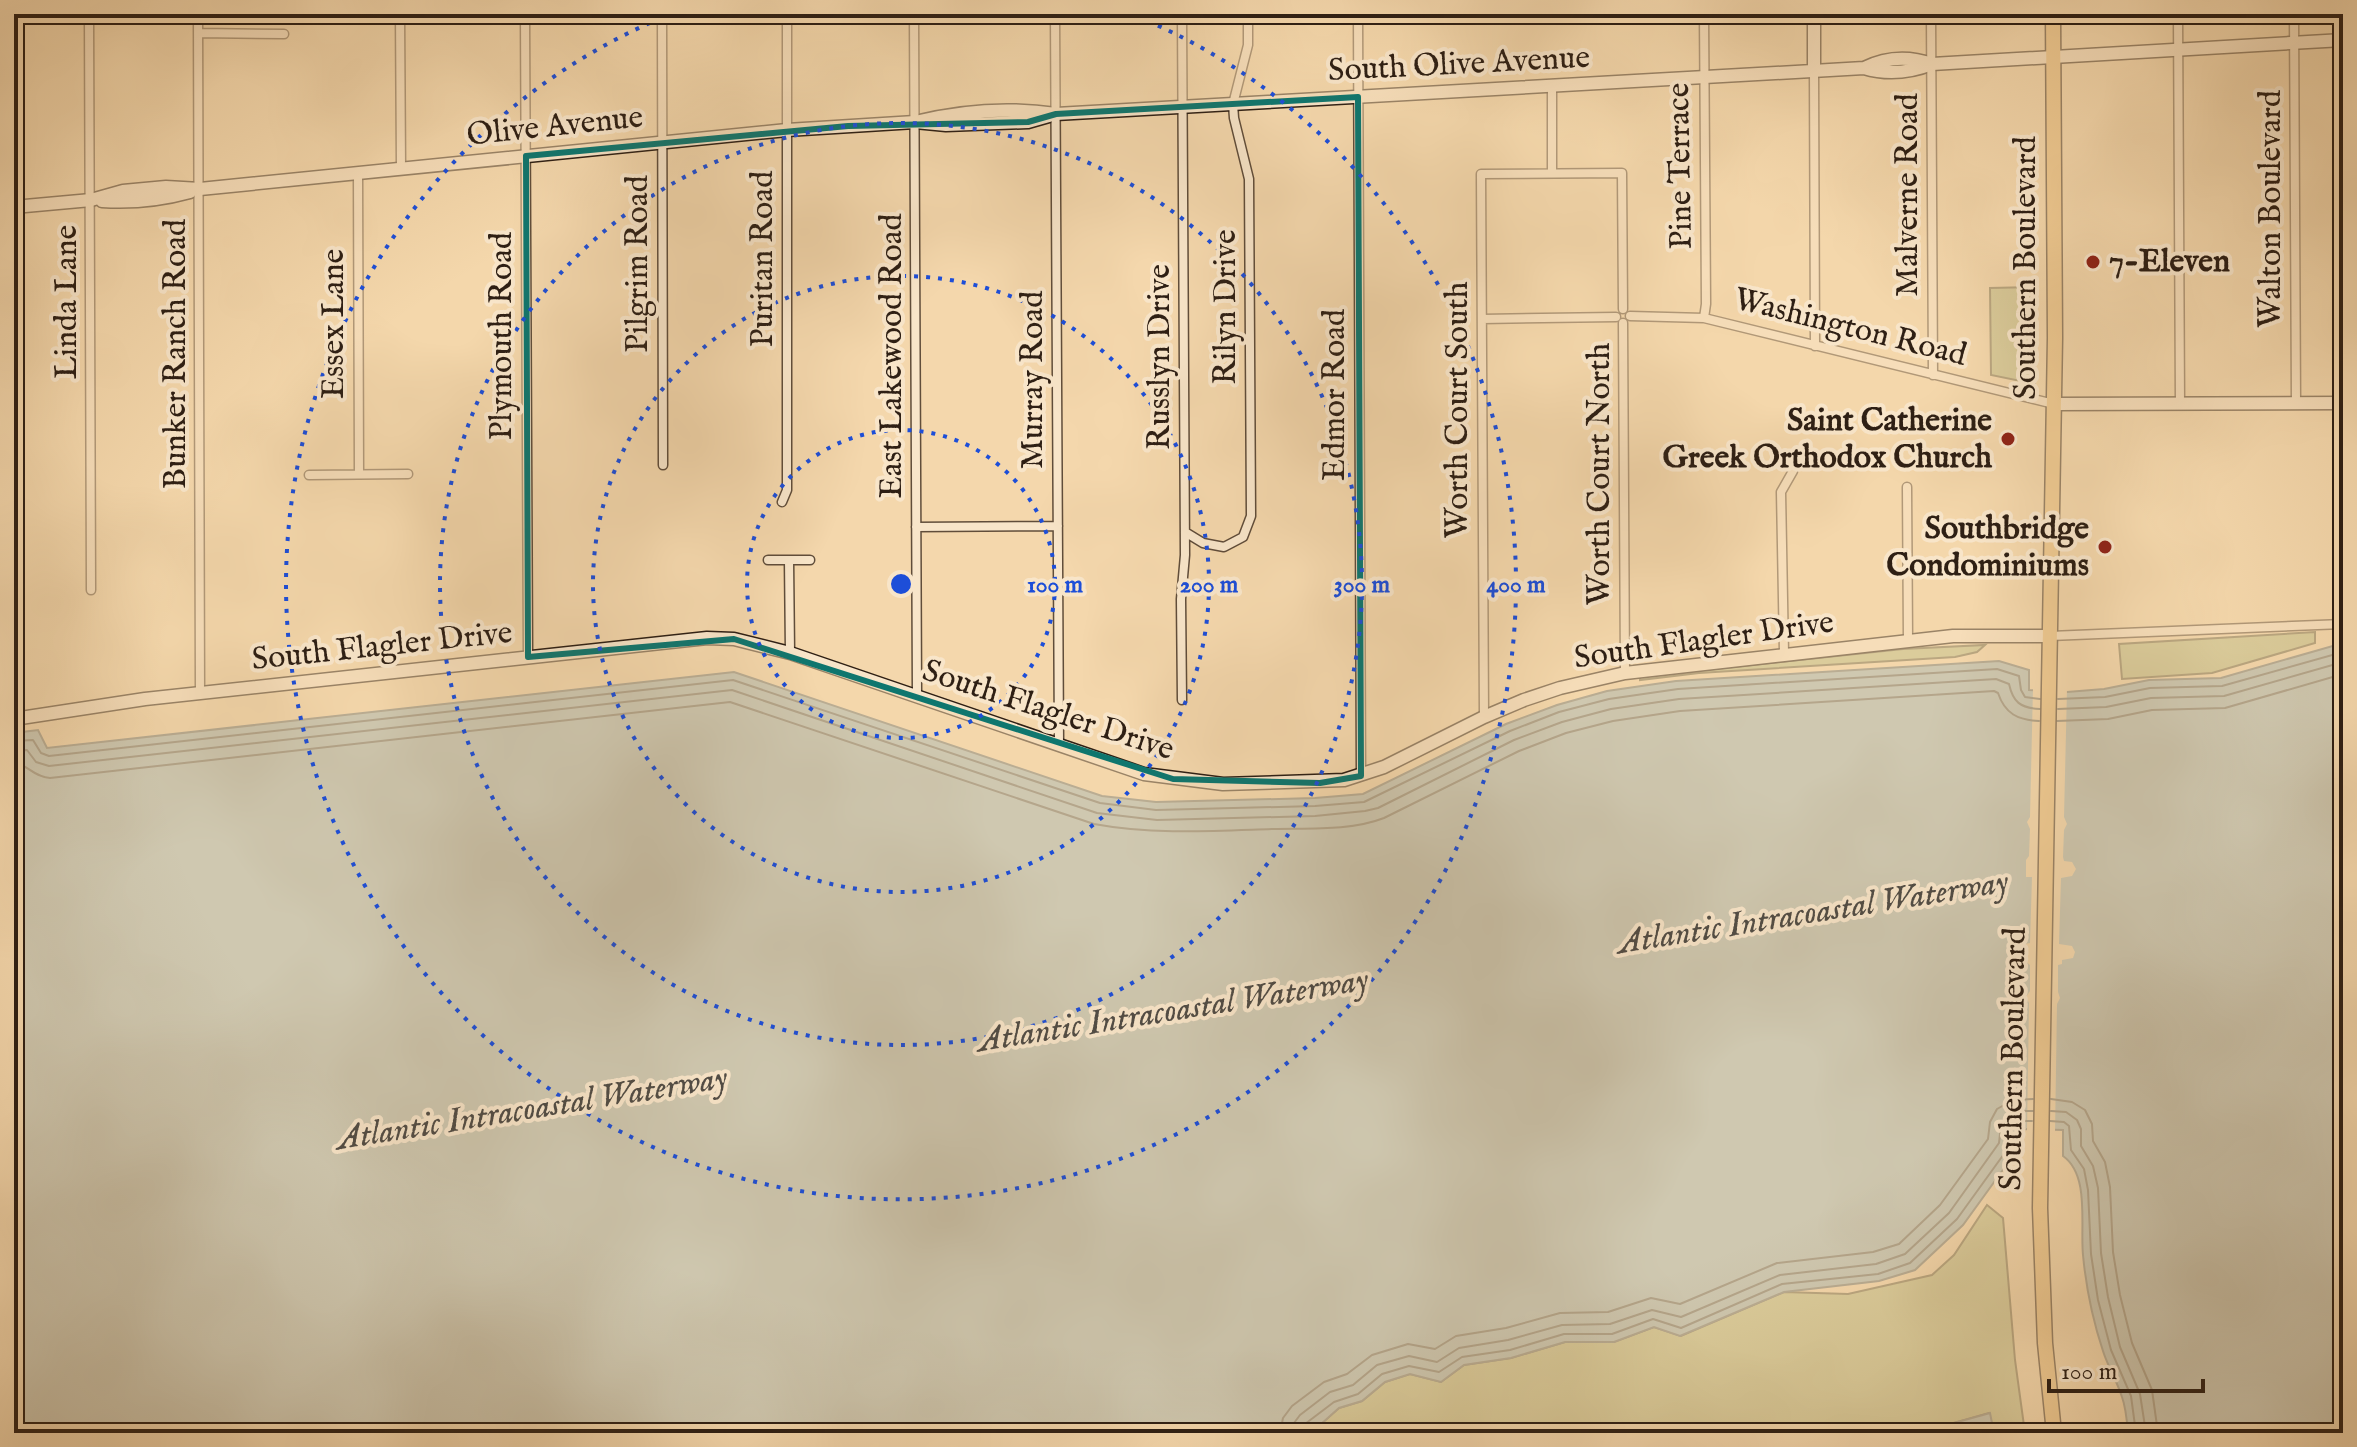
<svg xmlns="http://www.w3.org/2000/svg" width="2357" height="1447" font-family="'IM FELL English',serif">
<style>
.green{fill:#bcbe88;stroke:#756e4e;stroke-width:2}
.water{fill:#a3b6b6;stroke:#747a75;stroke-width:2}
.pier{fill:#f4d7ac}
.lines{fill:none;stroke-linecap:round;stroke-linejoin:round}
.shore{stroke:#686a65;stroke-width:2}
.street-casing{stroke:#604d3a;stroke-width:11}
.secondary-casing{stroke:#2e1f14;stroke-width:15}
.primary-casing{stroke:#2e1f14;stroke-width:17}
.street{stroke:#f8e5c9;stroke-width:8}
.secondary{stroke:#f8e5c9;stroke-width:12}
.primary{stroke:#eabc76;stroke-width:14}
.marked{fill:none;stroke:#0f766e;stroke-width:6;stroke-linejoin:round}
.ring{fill:none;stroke:#1d4ed8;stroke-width:4;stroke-dasharray:4 8}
.poi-dot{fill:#8f2418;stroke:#f8e5c9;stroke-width:3}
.labels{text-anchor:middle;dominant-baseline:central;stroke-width:8;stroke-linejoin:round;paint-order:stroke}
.street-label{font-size:32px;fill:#2e1f14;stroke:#f8e5c9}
.poi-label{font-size:32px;font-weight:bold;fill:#2e1f14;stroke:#f8e5c9;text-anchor:end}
.water-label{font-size:34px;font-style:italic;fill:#514c45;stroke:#f8e5c9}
.centre{fill:#1d4ed8;stroke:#f8e5c9;stroke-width:4}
.ring-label{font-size:24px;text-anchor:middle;font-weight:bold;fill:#1d4ed8;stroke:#f8e5c9;stroke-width:8;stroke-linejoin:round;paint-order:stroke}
</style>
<rect width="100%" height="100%" fill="#f4d7ac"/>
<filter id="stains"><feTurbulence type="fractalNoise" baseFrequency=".0025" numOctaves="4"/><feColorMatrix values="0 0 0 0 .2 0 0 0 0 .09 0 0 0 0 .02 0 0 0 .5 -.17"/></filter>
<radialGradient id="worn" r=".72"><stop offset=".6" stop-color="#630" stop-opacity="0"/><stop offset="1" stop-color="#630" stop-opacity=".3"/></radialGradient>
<path class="green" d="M 2035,287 L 2035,384 L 1991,375 L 1990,288 Z
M 2315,632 L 2315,643 L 2212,673 L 2122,679 L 2119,644 Z
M 1985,645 L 1977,652 L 1955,657 L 1699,673 L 1640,680 L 1640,677 L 1903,649 Z
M 1987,1205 L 2003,1218 L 2015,1360 L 2025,1433 L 1994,1433 L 1989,1413 L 1936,1428 L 1894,1426 L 1880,1433 L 1303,1433 L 1320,1425 L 1339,1408 L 1362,1401 L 1385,1382 L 1410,1374 L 1441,1382 L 1464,1365 L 1511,1358 L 1565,1342 L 1614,1342 L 1654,1327 L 1681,1336 L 1784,1292 L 1848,1294 L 1932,1275 L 1954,1255 Z"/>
<path class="water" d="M 2343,643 L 2343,1433 L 2128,1433 C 2127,1421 2126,1408 2122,1397 C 2117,1381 2108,1367 2103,1351 C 2093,1321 2086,1287 2083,1255 C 2080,1225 2090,1175 2063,1156 L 2063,1130 L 2019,1129 L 2018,1149 L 1963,1225 L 1915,1270 L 1879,1281 L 1784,1292 L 1680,1336 L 1654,1327 L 1614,1342 L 1565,1342 L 1511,1358 L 1464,1365 L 1441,1382 L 1410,1374 L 1385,1382 L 1362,1401 L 1339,1408 L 1320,1425 L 1303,1433 L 14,1433 L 14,733 L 38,730 L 47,748 L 734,672 L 1102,796 L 1156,802 L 1315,798 L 1363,794 L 1506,724 L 1557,705 L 1607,691 L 1676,681 L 1999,661 L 2029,670 L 2029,690 L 2067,692 L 2104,689 L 2149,680 L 2221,678 Z
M 1990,1413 L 1994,1433 L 1880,1433 L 1894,1426 L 1936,1428 Z"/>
<path class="pier" d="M 2033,688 L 2067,689 L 2064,817 L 2067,824 L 2064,830 L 2063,857 L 2064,861 L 2072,862 L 2076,869 L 2072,876 L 2061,878 L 2059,944 L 2072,946 L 2075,952 L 2073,958 L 2062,960 L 2062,964 L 2058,965 L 2058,992 L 2060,998 L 2057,1004 L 2055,1133 L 2027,1133 L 2029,1003 L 2026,997 L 2030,991 L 2030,965 L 2024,960 L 2024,944 L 2030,943 L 2032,877 L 2026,877 L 2026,860 L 2029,856 L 2030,829 L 2027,822 L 2030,817 Z"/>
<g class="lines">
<path class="shore" d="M 2058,699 L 2105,697 L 2150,688 L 2222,686 L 2343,652
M 2058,709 L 2106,707 L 2151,698 L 2224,696 L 2343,662
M 2057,721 L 2108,719 L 2152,710 L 2225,708 L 2343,674
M 14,741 L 33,740 L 41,753 L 49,756 L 733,680 L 1100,803 L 1156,810 L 1315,806 L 1364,802 L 1510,731 L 1559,712 L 1609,699 L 1678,689 L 1997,669 L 2019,676 L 2021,690 L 2025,697 L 2040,699
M 14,751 L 27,750 L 36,762 L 49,766 L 732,690 L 1097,813 L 1157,820 L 1315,816 L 1365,811 L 1378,808 L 1514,740 L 1562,722 L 1611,709 L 1679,699 L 1996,679 L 2009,684 C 2013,702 2020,708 2040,709
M 14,763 C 26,763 33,777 50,778 L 730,702 L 1094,824 C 1153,835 1213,831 1273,829 C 1308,828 1351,831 1384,818 L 1519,751 L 1566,733 L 1613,721 L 1680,711 L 1994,691 L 1998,693 C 2005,714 2018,720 2039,721
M 2051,1099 L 2072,1102 L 2085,1110 L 2092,1124 L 2093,1141 L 2105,1162 L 2110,1187 L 2113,1252 L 2120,1295 L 2132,1343 L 2152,1390 L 2158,1433
M 2051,1111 L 2066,1112 L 2077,1120 L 2081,1129 L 2081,1146 L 2093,1166 L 2098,1188 L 2101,1253 L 2108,1297 L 2120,1347 L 2140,1394 L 2146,1433
M 2050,1121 L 2064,1122 L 2069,1126 L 2071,1150 L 2084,1169 L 2088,1190 L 2091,1254 L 2098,1300 L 2111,1350 L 2131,1396 L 2136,1433
M 1280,1433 L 1283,1418 L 1292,1406 L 1324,1382 L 1347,1374 L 1372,1355 L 1408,1344 L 1435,1349 L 1456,1336 L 1506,1328 L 1560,1313 L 1608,1312 L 1651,1298 L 1680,1304 L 1777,1263 L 1873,1252 L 1899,1244 L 1940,1205 L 1988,1139 L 1990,1122 L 1997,1109 L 2013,1100 L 2033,1099
M 1292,1433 L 1294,1423 L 1300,1415 L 1330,1392 L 1353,1385 L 1377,1365 L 1409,1356 L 1437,1362 L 1459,1348 L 1508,1340 L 1562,1325 L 1610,1324 L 1652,1310 L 1681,1317 L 1780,1275 L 1876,1264 L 1905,1254 L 1949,1213 L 1999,1143 L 2001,1125 L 2006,1117 L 2016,1111 L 2033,1111
M 1302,1433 L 1305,1424 L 1334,1402 L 1358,1394 L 1382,1374 L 1409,1366 L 1439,1372 L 1462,1357 L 1510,1350 L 1564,1334 L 1612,1334 L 1653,1319 L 1681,1328 L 1782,1284 L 1878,1274 L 1910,1263 L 1957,1219 L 2009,1147 L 2013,1125 L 2018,1121 L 2032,1121"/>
<g class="street-casing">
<path id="street" d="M 89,14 L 91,590
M 198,14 L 200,693
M 400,14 L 401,168
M 525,14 L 528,657
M 662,14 L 663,465
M 914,14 L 917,697
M 1055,14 L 1059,746
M 1358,14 L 1361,776
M 1931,14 L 1933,375
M 2178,14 L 2180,405
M 2294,14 L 2296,404
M 198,33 L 284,34
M 1814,71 L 1815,346
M 358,173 L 359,474
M 1552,173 L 1552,85
M 1630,316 L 1704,318 L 2054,404
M 1704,318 L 1706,304 L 1704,14
M 1482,319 L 1616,317
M 1623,323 L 1625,673
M 309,475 L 408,474
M 1907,487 L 1908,640
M 782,502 L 787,490 L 787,14
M 916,527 L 1058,526
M 1185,532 L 1203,543 L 1224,547 L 1243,537 L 1251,516 L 1249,179 L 1234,118 L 1233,104 L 1248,45 L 1248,14
M 768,560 L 810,560
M 789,560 L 790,653
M 2050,636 L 2343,624
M 1784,653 L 1781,492 L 1793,471
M 1182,700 L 1181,599 L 1185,555 L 1182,14
M 1484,717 L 1481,174 L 1622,173 L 1623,309"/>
</g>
<g class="secondary-casing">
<path id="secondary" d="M 1814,14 L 1814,71
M 1864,68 C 1886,57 1909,56 1932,64
M 915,122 C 960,111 1009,107 1056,114 L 1864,68 C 1887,75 1909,73 1932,64 L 2343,40
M 102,201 C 132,203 161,200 190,192
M 14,207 L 91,200 L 123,191 L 166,187 L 200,189 L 787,130 L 915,122 L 946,125 L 1028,122 L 1049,116
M 2054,404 L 2343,403
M 14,719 L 145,699 L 707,638 L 734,639 L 790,653 L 1144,774 L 1223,784 L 1344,780 L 1384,767 L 1484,717 L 1524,700 L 1560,688 L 1625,673 L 1953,636 L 2050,636"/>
</g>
<g class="primary-casing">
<path id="primary" d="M 2053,14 L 2055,338 L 2040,1208 L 2045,1343 L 2054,1433"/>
</g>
<use href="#street" class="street"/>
<use href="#secondary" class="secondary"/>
<use href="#primary" class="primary"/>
</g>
<path d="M0 0H2357V1447H0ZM 1358,97 L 1361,776 L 1320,783 L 1173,779 L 734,639 L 528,657 L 526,156 L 848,126 L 1028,122 L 1056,114 Z" fill="#f4d7ac" fill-opacity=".55" fill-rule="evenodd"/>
<path class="marked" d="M 1358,97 L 1361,776 L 1320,783 L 1173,779 L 734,639 L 528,657 L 526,156 L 848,126 L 1028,122 L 1056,114 Z"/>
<g class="ring">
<circle cx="901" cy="584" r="154"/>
<circle cx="901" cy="584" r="308"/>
<circle cx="901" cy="584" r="461"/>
<path d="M1136 16A615 615 0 1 1 666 16"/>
</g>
<g class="poi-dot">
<circle cx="2093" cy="262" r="8"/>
<circle cx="2008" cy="439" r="8"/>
<circle cx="2105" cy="547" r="8"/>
</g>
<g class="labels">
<g class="street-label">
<text transform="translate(1459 65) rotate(-3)">South Olive Avenue</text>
<text transform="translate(555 127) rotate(-6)">Olive Avenue</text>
<text transform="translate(1681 166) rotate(-91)">Pine Terrace</text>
<text transform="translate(1908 195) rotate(-90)">Malverne Road</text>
<text transform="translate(2271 209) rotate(-90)">Walton Boulevard</text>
<text transform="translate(763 259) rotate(-90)">Puritan Road</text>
<text transform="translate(638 264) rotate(-90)">Pilgrim Road</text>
<text transform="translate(2026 268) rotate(-90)">Southern Boulevard</text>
<text transform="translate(67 302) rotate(-90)">Linda Lane</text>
<text transform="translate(1226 307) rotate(-90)">Rilyn Drive</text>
<text transform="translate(334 324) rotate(-90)">Essex Lane</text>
<text transform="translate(1850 328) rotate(14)">Washington Road</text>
<text transform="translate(502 336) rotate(-90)">Plymouth Road</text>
<text transform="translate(176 354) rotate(-90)">Bunker Ranch Road</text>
<text transform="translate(892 356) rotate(-90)">East Lakewood Road</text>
<text transform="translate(1160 357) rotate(-90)">Russlyn Drive</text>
<text transform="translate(1033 380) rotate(-90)">Murray Road</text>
<text transform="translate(1335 395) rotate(-90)">Edmor Road</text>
<text transform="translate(1458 410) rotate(-90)">Worth Court South</text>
<text transform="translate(1600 474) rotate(-90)">Worth Court North</text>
<text transform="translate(1704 641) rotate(-8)">South Flagler Drive</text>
<text transform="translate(382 647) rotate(-6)">South Flagler Drive</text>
<text transform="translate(1048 711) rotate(18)">South Flagler Drive</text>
<text transform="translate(2014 1059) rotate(-89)">Southern Boulevard</text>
</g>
<g class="poi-label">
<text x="2109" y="262" text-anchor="start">7-Eleven</text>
<text x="1992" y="421">Saint Catherine<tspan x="1992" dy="37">Greek Orthodox Church</tspan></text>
<text x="2089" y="529">Southbridge<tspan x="2089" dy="37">Condominiums</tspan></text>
</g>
<g class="water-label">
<text transform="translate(1813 913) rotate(-9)">Atlantic Intracoastal Waterway</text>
<text transform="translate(1173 1011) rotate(-9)">Atlantic Intracoastal Waterway</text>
<text transform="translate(532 1109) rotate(-9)">Atlantic Intracoastal Waterway</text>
</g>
</g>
<circle cx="901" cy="584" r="12" class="centre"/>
<g class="ring-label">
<text x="1055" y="592">100 m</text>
<text x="1209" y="592">200 m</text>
<text x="1362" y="592">300 m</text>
<text x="1516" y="592">400 m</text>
</g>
<rect width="2357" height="1447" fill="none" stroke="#f4d7ac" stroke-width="48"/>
<rect x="16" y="16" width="2325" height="1415" fill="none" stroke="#2e1f14" stroke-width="4"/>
<rect x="24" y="24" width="2309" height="1399" fill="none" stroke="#2e1f14" stroke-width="2"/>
<path d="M2049 1379v12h154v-12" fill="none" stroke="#2e1f14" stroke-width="4"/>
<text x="2061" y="1379" font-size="24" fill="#2e1f14" stroke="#f8e5c9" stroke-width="6" paint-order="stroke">100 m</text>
<rect width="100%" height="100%" filter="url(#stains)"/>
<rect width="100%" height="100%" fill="url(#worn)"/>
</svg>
